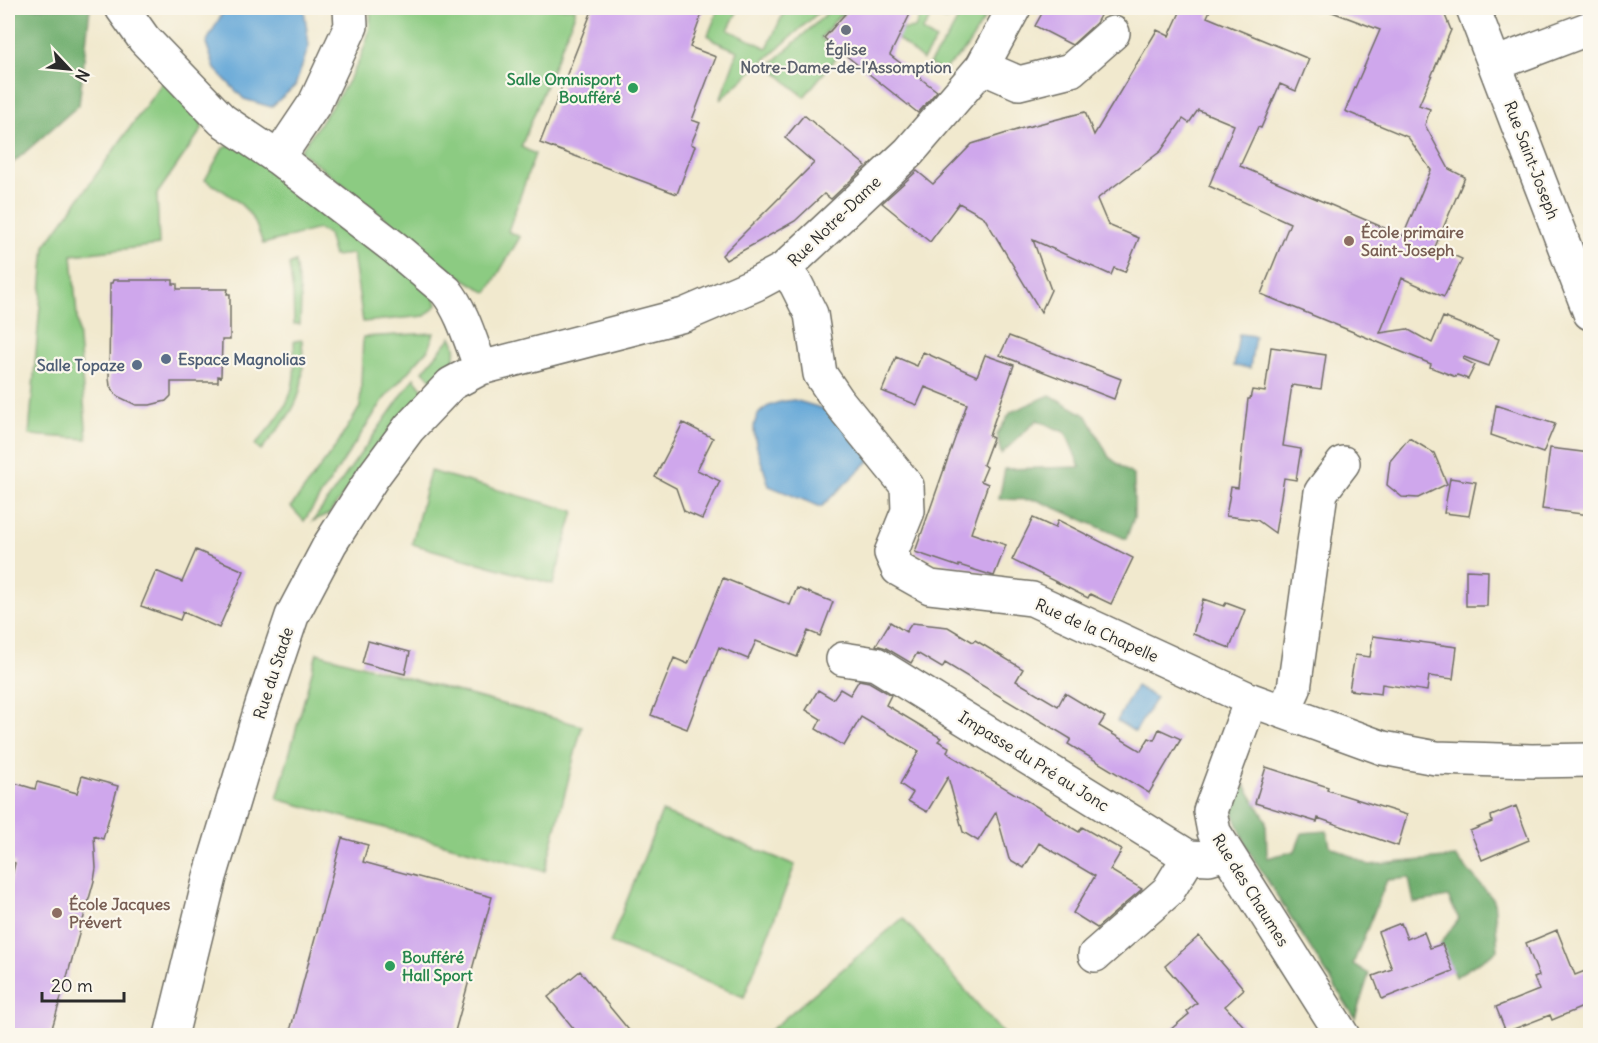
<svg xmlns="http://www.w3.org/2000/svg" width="1598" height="1043" font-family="Delius,sans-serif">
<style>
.green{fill:#8ccb82;stroke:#5c7b56;stroke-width:1.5}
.forest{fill:#71af70;stroke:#4e6d4e;stroke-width:1.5}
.water{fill:#62a6d7;stroke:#466881;stroke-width:1.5}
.building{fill:#cfa7ec}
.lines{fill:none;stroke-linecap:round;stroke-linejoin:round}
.minor-casing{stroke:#706e64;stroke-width:36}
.minor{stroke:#fff;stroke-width:33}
.worship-dot{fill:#6b7280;stroke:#fbf7ec;stroke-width:2}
.leisure-dot{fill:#2e9e5b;stroke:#fbf7ec;stroke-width:2}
.education-dot{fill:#8d6e63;stroke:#fbf7ec;stroke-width:2}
.service-dot{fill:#5c6f8a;stroke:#fbf7ec;stroke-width:2}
.labels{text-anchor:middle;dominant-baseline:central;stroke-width:4.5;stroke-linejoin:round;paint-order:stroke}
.worship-label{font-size:16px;font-weight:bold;fill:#5b616d;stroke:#fbf7ec}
.leisure-label{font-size:16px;font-weight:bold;fill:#27864d;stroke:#fbf7ec;text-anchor:end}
.street-label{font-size:16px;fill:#2b2b2b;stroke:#fbf7ec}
.education-label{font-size:16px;font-weight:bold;fill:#785e54;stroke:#fbf7ec;text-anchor:start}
.service-label{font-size:16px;font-weight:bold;fill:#4e5e75;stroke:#fbf7ec;text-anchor:start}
</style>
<rect width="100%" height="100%" fill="#fbf7ec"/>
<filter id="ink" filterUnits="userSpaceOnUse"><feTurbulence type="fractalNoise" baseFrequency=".0167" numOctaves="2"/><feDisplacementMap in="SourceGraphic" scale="12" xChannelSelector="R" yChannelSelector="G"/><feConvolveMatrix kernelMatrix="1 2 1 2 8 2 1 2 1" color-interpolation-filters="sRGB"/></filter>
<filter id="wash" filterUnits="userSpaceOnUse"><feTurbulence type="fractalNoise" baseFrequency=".008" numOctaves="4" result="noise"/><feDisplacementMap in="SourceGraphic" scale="24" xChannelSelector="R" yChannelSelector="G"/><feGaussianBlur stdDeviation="1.35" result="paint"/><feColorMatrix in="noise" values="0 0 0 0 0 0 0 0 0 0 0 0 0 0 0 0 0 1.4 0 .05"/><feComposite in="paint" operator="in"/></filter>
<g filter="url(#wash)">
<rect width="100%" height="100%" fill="#f1e9ce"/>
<path class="green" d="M 370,8 L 575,8 L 575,13 L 521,147 L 535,154 L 508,231 L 520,237 L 487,293 L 453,272 L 300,151 C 326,113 376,55 370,8 Z
M 719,8 L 739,8 L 728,30 L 767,48 L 786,8 L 818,8 L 819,12 L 720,100 L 738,51 L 714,41 L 708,35 Z
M 829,8 L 842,11 L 843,15 L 839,16 L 821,38 L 840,53 L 804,97 L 769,66 L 826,14 Z
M 923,8 L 954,8 L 947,20 L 933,14 L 922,31 L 936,40 L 923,60 L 897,38 L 900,30 L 915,28 Z
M 964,8 L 990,9 C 975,34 966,55 941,71 L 929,64 L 948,37 Z
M 165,79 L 200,115 L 202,129 L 157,194 L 159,245 L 72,255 L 87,439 L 29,435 L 45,246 Z
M 236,143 L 434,292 L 437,305 L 425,316 L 363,322 L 353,254 L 334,256 L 328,234 L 318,229 L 263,244 C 260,236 258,228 254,221 C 244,202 222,190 205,180 L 223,148 Z
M 295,262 L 301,299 L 300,324 L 294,324 L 293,293 L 289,265 Z
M 434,333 L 429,348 L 384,399 L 304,521 L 291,507 L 336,446 L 360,407 L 363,337 Z
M 451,337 C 463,356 449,370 435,384 L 423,371 Z
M 302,340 C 306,399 297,407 261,450 L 255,445 C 290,404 297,396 294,341 Z
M 414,378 L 425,392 L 398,422 L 329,514 L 313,521 Z
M 430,471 L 574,511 L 553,584 L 412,544 Z
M 317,653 L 582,726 L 545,871 L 277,799 Z
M 662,812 L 795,865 L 744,997 L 610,943 Z
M 903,918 L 1004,1035 L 765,1035 Z"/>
<path class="forest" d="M 8,8 L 90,8 L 79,105 L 8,167 Z
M 1050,395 L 1087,416 L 1109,457 L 1134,476 L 1134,517 L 1126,539 L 1037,500 L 999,499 L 1005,469 L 1080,467 L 1066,433 L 1037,420 L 1001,454 L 997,434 L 1011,412 Z
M 1245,785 L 1266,820 L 1267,858 L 1295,851 L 1302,833 L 1327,831 L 1330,846 L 1369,865 L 1456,857 L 1494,900 L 1498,950 L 1455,977 L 1440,944 L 1459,919 L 1448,897 L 1414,903 L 1409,878 L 1387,880 L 1353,964 L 1369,974 L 1355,1018 L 1248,850 L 1231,807 Z"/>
<path class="water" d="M 225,8 L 304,8 L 309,46 L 295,86 L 271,107 L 244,99 L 215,69 L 206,43 Z
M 1239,334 L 1255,336 L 1250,368 L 1234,366 Z
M 794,400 L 828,410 L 871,459 L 821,507 L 769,486 C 758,446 732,405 794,400 Z
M 1136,686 L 1156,698 L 1135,732 L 1117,721 Z"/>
<g id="blocks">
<path class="building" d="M 593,8 L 704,8 L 690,47 L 716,57 L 692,120 L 700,123 L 691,144 L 695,146 L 677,194 L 540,143 Z
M 850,8 L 913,8 L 890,55 L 937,91 L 918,113 L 824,38 Z
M 1045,8 L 1104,8 L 1096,23 L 1072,45 L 1035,26 Z
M 1182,8 L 1211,8 L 1207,17 L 1309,59 L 1296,91 L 1280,84 L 1261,128 L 1258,127 L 1240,166 L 1403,236 L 1431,170 L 1408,137 L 1345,111 L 1380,30 L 1327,10 L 1328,8 L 1442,8 L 1451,30 L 1419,105 L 1430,109 L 1425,125 L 1449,169 L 1465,177 L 1435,247 L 1462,259 L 1444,297 L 1402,278 L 1380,333 L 1407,329 L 1432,343 L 1443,317 L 1499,339 L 1489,366 L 1464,357 L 1463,359 L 1475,365 L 1468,379 L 1457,375 L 1456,377 L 1430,367 L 1431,364 L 1261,294 L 1290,223 L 1209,186 L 1234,125 L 1198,110 L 1189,123 L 1183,119 L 1161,151 L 1097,199 L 1108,225 L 1139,238 L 1125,272 L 1114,268 L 1111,275 L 1033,240 L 1051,290 L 1041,312 L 984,217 L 959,203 L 930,242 L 882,203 L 917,171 L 933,184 L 972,144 L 1023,128 L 1085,112 L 1094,135 L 1157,30 L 1169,36 Z
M 804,115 L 866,166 L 831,199 L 824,194 L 795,221 L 726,260 L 722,255 L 814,163 L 785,138 Z
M 113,280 L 173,280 L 173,284 L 177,284 L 177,289 L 228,289 L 227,294 L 230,294 L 230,340 L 222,340 L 221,377 L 218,376 L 218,382 L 171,382 L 171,396 L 166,401 L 150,405 L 136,405 L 117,396 L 110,386 L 109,378 L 110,283 L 112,283 Z
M 1009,336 L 1121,379 L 1114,399 L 1000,355 Z
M 1271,347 L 1326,355 L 1321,389 L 1292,385 L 1283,446 L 1301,449 L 1296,480 L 1284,478 L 1275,533 L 1257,520 L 1226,516 L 1231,487 L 1238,488 L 1248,399 L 1250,399 L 1252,390 L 1265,392 Z
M 923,352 L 977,376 L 985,355 L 1014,365 L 989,436 L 993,438 L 983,465 L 987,467 L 981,481 L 988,484 L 971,533 L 1006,545 L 994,576 L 959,565 L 959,567 L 915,552 L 967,404 L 925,387 L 917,405 L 882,391 L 896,357 L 917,366 Z
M 1496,405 L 1555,424 L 1543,453 L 1491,435 Z
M 683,423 L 713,438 L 697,470 L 720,481 L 702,519 L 684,511 L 676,488 L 655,477 Z
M 1409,438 L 1434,453 L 1447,484 L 1418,498 L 1402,497 L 1387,485 L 1390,461 Z
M 1550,448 L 1590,453 L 1590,515 L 1542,509 Z
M 1450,478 L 1476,482 L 1469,516 L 1444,513 Z
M 1033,518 L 1055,528 L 1058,520 L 1133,558 L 1111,604 L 1090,594 L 1088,598 L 1012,560 Z
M 196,550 L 244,571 L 219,628 L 183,612 L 180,620 L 141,606 L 156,571 L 182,582 Z
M 1466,570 L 1488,571 L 1487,606 L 1466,606 Z
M 723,578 L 790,605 L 797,588 L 833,602 L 820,636 L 808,631 L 797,657 L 756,641 L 748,659 L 719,647 L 687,729 L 651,715 L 674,658 L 688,664 Z
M 1203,599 L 1224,606 L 1226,603 L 1245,610 L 1230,648 L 1193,634 Z
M 890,622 L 906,632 L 912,623 L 948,627 L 973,642 L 975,640 L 1023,669 L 1016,681 L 1058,706 L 1065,693 L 1105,717 L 1099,726 L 1141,751 L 1149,738 L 1154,740 L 1159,729 L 1181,739 L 1149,793 L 1068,744 L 1071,739 L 945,663 L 942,668 L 917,653 L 911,663 L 886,648 L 876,645 Z
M 1373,636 L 1457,647 L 1453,679 L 1429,676 L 1427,691 L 1382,684 L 1381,694 L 1349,690 L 1355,655 L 1370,657 Z
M 368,641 L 410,652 L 405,674 L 362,663 Z
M 859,680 L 869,682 L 891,695 L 886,705 L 941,738 L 938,741 L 949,747 L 947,752 L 950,755 L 1079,832 L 1082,827 L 1122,850 L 1110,870 L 1142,889 L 1097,928 L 1073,913 L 1095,876 L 1039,843 L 1024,868 L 1009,859 L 996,812 L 978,841 L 963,832 L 948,777 L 927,812 L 908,801 L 913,793 L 900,784 L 919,751 L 861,717 L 844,746 L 816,729 L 821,719 L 806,710 L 818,690 L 833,699 L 840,689 L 850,695 Z
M 1266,767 L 1328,787 L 1327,790 L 1407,815 L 1398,846 L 1318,818 L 1317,822 L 1255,803 Z
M 82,776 L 118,786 L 103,839 L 94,836 L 96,868 L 94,881 L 65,984 L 50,1035 L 8,1035 L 8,892 L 15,863 L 8,861 L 8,781 L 35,789 L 37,782 L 77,793 Z
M 1516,806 L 1529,840 L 1482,860 L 1470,831 L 1492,822 L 1491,816 Z
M 342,838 L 368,845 L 363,862 L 492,897 L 454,1035 L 289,1035 Z
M 1401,923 L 1407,939 L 1424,932 L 1430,948 L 1442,944 L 1453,971 L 1382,999 L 1373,976 L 1392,969 L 1378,932 Z
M 1557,930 L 1575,975 L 1590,969 L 1590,1004 L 1552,1020 L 1550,1015 L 1506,1032 L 1496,1007 L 1539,990 L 1534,978 L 1539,976 L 1526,943 Z
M 1199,936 L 1244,989 L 1225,1006 L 1252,1035 L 1164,1035 L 1189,1014 L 1187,1011 L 1197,1003 L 1165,966 Z
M 580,971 L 633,1035 L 579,1035 L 548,997 Z"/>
</g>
</g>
<g filter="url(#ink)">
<use href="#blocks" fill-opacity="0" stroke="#706e64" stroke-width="1.5"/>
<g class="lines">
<g class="minor-casing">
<path id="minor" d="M 122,8 L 144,39 L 222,120 L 278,158 L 395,248 L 446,291 C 463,312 471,343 481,368
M 1473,8 L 1590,313
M 1495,64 L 1590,28
M 982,67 L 1019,83 L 1071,70 L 1113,33
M 278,158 L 315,103 L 351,26 L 350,8
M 784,269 L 796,284 L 811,314 L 820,374 L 839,402 L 907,486 L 908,511 L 891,553 L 898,569 L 930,587 L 1032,599 L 1251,700 L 1383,748 L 1436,758 L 1532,761 L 1590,760
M 843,659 L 876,664 L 1189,857 L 1209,858 L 1225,853
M 1251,700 L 1210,811 L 1214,832 L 1343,1036
M 1284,711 L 1294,689 L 1321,492 L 1343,463
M 1095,955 L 1168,891 L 1189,857
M 171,1036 L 210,877 L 262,705 L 292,616 L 330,544 L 374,475 L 409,428 L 451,384 L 481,368 L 684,315 L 756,284 L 784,269 L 909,152 L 982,67 L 1014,8"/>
</g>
<use href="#minor" class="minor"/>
</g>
</g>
<circle class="worship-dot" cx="846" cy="30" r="6"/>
<g class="leisure-dot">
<circle cx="633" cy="88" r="6"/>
<circle cx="390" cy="966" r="6"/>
</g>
<g class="education-dot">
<circle cx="1349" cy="241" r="6"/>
<circle cx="57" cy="913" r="6"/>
</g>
<g class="service-dot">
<circle cx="166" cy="359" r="6"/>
<circle cx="137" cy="365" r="6"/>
</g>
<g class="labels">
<g class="worship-label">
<text x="846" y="49">Église<tspan x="846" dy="18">Notre-Dame-de-l'Assomption</tspan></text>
</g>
<g class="leisure-label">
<text x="621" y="79">Salle Omnisport<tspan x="621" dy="18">Boufféré</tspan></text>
<text x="402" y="957" text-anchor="start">Boufféré<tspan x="402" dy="18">Hall Sport</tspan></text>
</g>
<g class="street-label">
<text transform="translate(1532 160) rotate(69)">Rue Saint-Joseph</text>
<text transform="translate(834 221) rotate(-44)">Rue Notre-Dame</text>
<text transform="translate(1097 630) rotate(24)">Rue de la Chapelle</text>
<text transform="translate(273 673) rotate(-72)">Rue du Stade</text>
<text transform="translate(1034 761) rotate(32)">Impasse du Pré au Jonc</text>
<text transform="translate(1251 890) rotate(58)">Rue des Chaumes</text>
</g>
<g class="education-label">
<text x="1361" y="232">École primaire<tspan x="1361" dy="18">Saint-Joseph</tspan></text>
<text x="69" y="904">École Jacques<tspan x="69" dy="18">Prévert</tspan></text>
</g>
<g class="service-label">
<text x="178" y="359">Espace Magnolias</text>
<text x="125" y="365" text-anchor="end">Salle Topaze</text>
</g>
</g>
<rect width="1598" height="1043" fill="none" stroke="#fbf7ec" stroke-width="30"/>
<g transform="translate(69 69) rotate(116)" stroke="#fbf7ec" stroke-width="4.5" paint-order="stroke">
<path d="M0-4.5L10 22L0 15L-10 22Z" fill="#2b2b2b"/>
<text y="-9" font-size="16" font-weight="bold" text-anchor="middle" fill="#2b2b2b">N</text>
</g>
<path d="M42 992v9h82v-9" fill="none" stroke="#2b2b2b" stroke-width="3"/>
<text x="51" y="992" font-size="18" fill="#2b2b2b" stroke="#fbf7ec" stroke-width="4.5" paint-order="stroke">20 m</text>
</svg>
